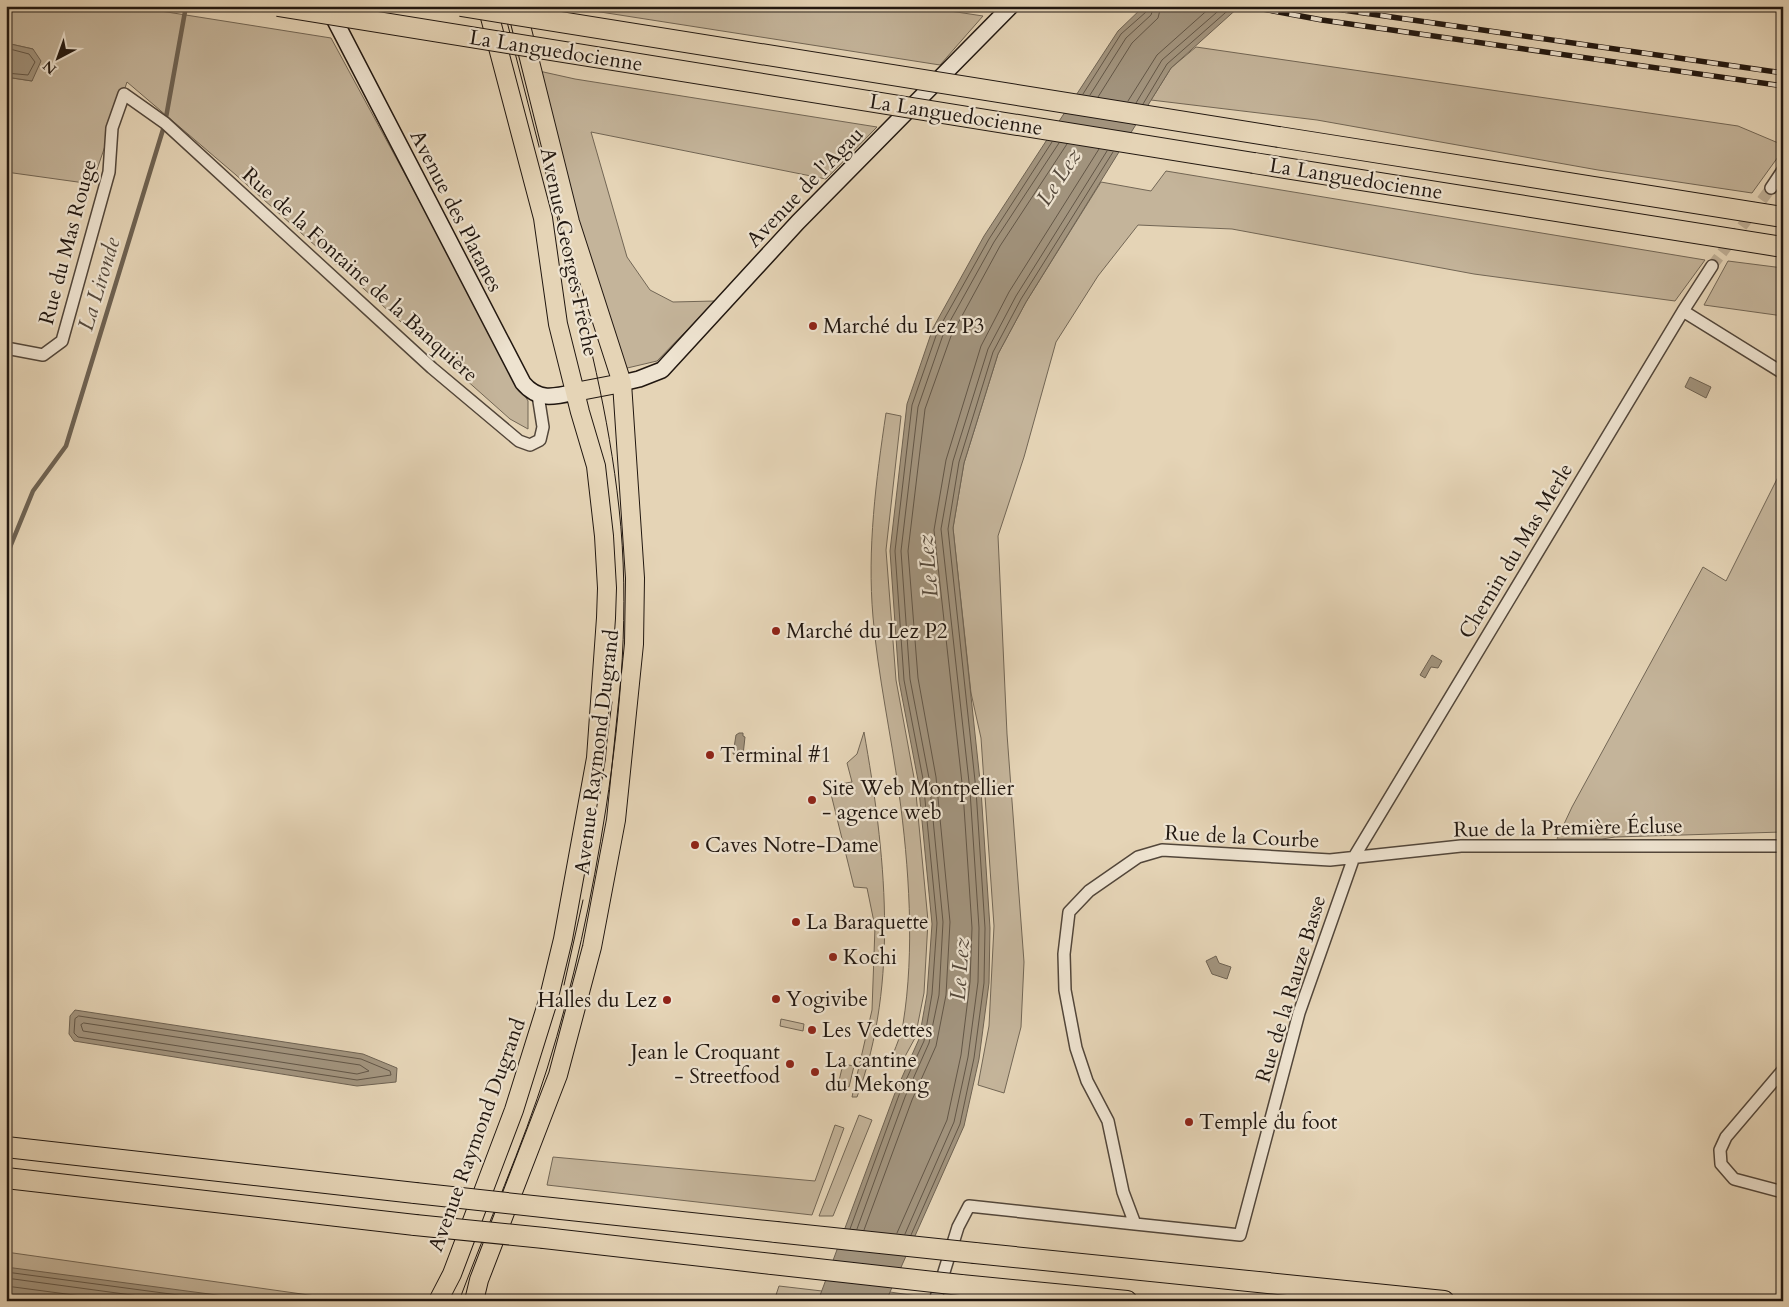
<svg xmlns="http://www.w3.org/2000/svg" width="1789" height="1307" font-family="Cardo,serif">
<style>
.green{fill:#c4b49a;stroke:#726655}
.water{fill:#a2947e;stroke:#6e6252}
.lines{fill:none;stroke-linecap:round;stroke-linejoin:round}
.shore{stroke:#625647;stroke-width:1}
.stream{stroke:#6e6252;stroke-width:4.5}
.street-tunnel{stroke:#beae95;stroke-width:11;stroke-dasharray:11 5.5;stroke-linecap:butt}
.street-casing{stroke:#52463a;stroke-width:14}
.secondary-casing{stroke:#211710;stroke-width:18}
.primary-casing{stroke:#211710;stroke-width:20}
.highway-casing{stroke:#211710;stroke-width:22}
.street{stroke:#eee3d0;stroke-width:11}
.secondary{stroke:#eee3d0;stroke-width:15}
.primary{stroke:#e5d4b6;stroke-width:18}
.highway{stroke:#e5d4b6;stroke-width:20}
.tram{stroke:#211710;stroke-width:1}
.rail-casing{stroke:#211710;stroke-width:5.5}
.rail{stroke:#eee3d0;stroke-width:4;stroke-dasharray:11;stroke-linecap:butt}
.highway-bridge-casing{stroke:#211710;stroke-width:22;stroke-linecap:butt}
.highway-bridge{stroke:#e5d4b6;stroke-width:20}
.poi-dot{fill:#8f2418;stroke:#eee3d0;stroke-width:2}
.labels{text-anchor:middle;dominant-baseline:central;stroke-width:4.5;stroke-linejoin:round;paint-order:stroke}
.street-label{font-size:21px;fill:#211710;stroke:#eee3d0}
.poi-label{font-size:21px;fill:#211710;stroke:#eee3d0;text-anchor:start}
.water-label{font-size:22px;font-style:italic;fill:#55493c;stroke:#eee3d0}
</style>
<rect width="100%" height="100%" fill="#e5d4b6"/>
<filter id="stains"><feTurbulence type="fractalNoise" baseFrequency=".004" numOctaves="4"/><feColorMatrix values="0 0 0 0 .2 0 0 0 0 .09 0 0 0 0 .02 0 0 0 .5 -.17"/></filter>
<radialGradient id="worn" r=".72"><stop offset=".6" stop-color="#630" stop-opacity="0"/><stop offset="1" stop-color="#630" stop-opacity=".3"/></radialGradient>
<path class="green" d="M 6,6 L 129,6 L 331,38 L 528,401 L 528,429 L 510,419 L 236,175 L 127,82 L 92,184 L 6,172 L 6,77 L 32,81 L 33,49 L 6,43 Z
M 562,6 L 917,6 L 983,16 L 940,65 Z
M 1196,47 L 1738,126 L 1783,145 L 1783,150 L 1752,193 L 1598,170 L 1317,120 L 1151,100 L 1171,68 Z
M 539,71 L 575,79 L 877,127 L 826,179 L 591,132 L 627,257 L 650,290 L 673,302 L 715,301 L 657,361 L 623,369 L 571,206 Z
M 1166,171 L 1705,260 L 1675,301 L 1474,274 L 1232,229 L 1138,225 L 1098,276 L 1056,342 L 1024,457 L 998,536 L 1007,734 L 1024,962 L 1021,1027 L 1004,1093 L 978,1085 L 989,1026 L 994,926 L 981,738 L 971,693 L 953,528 L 964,463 L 998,354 L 1026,302 L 1101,182 L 1151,191 Z
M 1728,261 L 1783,268 L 1783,316 L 1704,305 Z
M 886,413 L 901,416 L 886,550 L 896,680 L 915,783 L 928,921 L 924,993 L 915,1038 L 902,1062 L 891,1060 C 895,1048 901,1036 903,1024 C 915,951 909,866 899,793 C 891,734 878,676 873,617 C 867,549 876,480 886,413 Z
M 1783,467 L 1783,832 L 1615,837 L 1602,839 L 1557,839 L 1572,807 L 1703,567 L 1726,581 Z
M 864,732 C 885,851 900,981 857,1097 L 852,1097 L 872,1010 L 875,927 L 867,888 L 854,887 L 829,786 L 852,782 L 847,763 L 857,754 Z
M 781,1019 L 804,1024 L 803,1031 L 780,1026 Z
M 843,1064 L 854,1066 L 849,1087 L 838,1085 Z
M 859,1115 L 872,1120 L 833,1216 L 819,1216 Z
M 835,1125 L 844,1128 L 812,1215 L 547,1185 L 553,1157 L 815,1181 Z
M 6,1252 L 351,1301 L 6,1301 Z
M 779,1286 L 822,1291 L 818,1301 L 774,1301 Z
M 890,1292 L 924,1297 L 926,1301 L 886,1301 Z"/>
<path class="water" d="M 1144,6 L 1240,6 L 1171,68 L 1026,302 L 998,354 L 964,463 L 953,528 L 981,790 L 990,928 L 989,983 L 979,1059 L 964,1126 L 886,1301 L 818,1301 L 895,1093 L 919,1039 L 927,994 L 932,924 L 918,780 L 899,681 L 890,551 L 907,404 L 933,328 L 984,236 L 1118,31 Z
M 6,43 L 33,49 L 41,61 L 32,81 L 6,77 Z
M 1690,377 L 1711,387 L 1706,398 L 1685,387 Z
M 1432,655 L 1442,661 L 1438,668 L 1431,667 L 1425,678 L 1420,675 Z
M 739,733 L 743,733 L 743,736 L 745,737 L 743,755 L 733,754 L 736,735 Z
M 1216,956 L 1219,963 L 1231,967 L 1227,979 L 1212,974 L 1206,961 Z
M 75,1010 L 363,1054 L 397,1068 L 396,1082 L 357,1086 L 74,1041 L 69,1034 L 70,1016 Z
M 6,1267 L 262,1301 L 6,1301 Z"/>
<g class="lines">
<path class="shore" d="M 6,48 L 29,54 L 35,62 L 28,75 L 6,73
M 1083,94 L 1121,34 L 1146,12 L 1147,6
M 1090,95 L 1126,38 L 1151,15 L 1154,6
M 1098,97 L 1132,43 L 1158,18 L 1161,6
M 1128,101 L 1157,55 L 1212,6
M 1136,103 L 1162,60 L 1224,6
M 1143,104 L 1167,64 L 1233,6
M 79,1016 L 361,1059 L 390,1071 L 391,1075 L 357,1080 L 78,1037 L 74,1033 L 75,1019 Z
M 84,1023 L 360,1065 L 369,1071 L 357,1074 L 83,1031 L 81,1025 Z
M 850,1229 L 899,1095 L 924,1041 L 932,994 L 937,923 L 923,779 L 904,680 L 895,551 L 912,405 L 938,330 L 989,239 L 1052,142
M 857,1229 L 905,1097 L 929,1043 L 939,995 L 943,922 L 929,778 L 910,679 L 901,551 L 918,407 L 944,332 L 994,242 L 1059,143
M 864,1230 L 912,1100 L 936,1046 L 946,995 L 950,922 L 936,777 L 918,678 L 908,551 L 925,409 L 951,336 L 1000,246 L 1067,144
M 897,1233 L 947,1120 L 961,1055 L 970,982 L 972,928 L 963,792 L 934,530 L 946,460 L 981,346 L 1009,292 L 1099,149
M 905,1234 L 954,1122 L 968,1057 L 978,982 L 979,928 L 970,791 L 941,529 L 953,461 L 988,349 L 1016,296 L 1107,151
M 911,1235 L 960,1124 L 974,1058 L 984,983 L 985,928 L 976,790 L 948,529 L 959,462 L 993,352 L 1021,299 L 1113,152
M 6,1272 L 223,1301
M 6,1278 L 176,1301
M 6,1286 L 119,1301"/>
<path class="stream" d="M 6,557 L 33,491 L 66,446 L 165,123 L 186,6"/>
<path class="street-tunnel" d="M 1712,266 L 1771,188"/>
<g class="street-casing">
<path id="street" d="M 1771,188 L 1783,170
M 1683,311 L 1783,373
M 6,348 L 43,355 L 62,341 L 109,172 L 112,128 L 124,94 L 165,123 L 432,368 L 519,441 L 530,445 L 540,440 L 543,427 L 538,395
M 1783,1070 L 1726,1137 L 1720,1150 L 1721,1164 L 1734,1179 L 1783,1192
M 1135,1224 L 1240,1235 L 1299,1013 L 1354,857 L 1683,311 L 1712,266
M 935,1301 L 958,1227 L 969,1206 L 1135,1224 L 1123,1192 L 1108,1121 L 1087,1081 L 1076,1048 L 1065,990 L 1064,954 L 1069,912 L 1089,891 L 1138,857 L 1162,850 L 1330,860 L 1461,846 L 1783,846"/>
</g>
<g class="secondary-casing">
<path id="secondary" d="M 328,7 L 523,383 C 538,401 554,397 575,392
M 622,383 L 639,379 L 662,370 L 798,222 L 1011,6"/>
</g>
<g class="primary-casing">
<path id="primary" d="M 575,392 L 622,383
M 438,1301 L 452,1274 L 514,1110 L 548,1001 L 563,939 L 596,758 L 606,618 L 607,588 L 604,536 L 596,466 L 580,412 L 558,324 L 543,218 L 487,6
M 474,1301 L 479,1280 L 558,1075 L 592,947 L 616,820 L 634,644 L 635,578 L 622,383 L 570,222 L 516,6"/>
</g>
<g class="highway-casing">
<path id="highway" d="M 1279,137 L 1783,217
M 1254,163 L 1783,247
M 6,1147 L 415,1193
M 6,1178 L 415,1225
M 561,1209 L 776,1232
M 544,1238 L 772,1264
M 975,1253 L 1444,1301
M 961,1285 L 1127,1301"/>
</g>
<use href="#street" class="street"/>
<use href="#secondary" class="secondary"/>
<use href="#primary" class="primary"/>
<use href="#highway" class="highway"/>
<path class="tram" d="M 600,794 L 612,702
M 564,985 L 583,900
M 459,1301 C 488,1223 522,1148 547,1069 C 574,983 592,897 606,808 C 621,710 630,607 619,508 C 609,416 587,328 563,240 C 543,162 523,84 503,6"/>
<g class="rail-casing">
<path id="rail" d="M 1246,6 L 1322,20 L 1783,86
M 1315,6 L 1783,73"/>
</g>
<use href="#rail" class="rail"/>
<g class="highway-bridge-casing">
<path id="highway-bridge" d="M 278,6 L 1254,163
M 461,6 L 1279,137
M 415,1193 L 561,1209
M 415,1225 L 544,1238
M 776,1232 L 975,1253
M 772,1264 L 961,1285"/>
</g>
<use href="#highway-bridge" class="highway-bridge"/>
</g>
<g class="poi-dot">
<circle cx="813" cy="326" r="5"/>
<circle cx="776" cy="631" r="5"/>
<circle cx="710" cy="755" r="5"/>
<circle cx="812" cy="800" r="5"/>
<circle cx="695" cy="845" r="5"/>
<circle cx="796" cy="922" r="5"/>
<circle cx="833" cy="957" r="5"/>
<circle cx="776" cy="999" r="5"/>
<circle cx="667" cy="1000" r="5"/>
<circle cx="812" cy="1030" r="5"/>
<circle cx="790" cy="1064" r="5"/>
<circle cx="815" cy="1072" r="5"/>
<circle cx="1189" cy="1122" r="5"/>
</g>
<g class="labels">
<g class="street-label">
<text transform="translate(556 51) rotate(9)">La Languedocienne</text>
<text transform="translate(956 115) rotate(9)">La Languedocienne</text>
<text transform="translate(1356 179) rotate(9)">La Languedocienne</text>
<text transform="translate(805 187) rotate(-46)">Avenue de l'Agau</text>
<text transform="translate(456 211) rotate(63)">Avenue des Platanes</text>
<text transform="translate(68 242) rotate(-75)">Rue du Mas Rouge</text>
<text transform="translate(569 252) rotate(78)">Avenue Georges Frêche</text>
<text transform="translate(360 275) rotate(42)">Rue de la Fontaine de la Banquière</text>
<text transform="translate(1516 551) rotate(-59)">Chemin du Mas Merle</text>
<text transform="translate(597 752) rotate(-83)">Avenue Raymond Dugrand</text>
<text transform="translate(1568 828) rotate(-1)">Rue de la Première Écluse</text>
<text transform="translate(1242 837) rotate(3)">Rue de la Courbe</text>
<text transform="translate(1291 989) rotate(-73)">Rue de la Rauze Basse</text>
<text transform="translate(477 1135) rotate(-70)">Avenue Raymond Dugrand</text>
</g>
<g class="poi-label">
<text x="823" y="326">Marché du Lez P3</text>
<text x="786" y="631">Marché du Lez P2</text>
<text x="720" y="755">Terminal #1</text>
<text x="822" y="788">Site Web Montpellier<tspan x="822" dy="24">- agence web</tspan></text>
<text x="705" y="845">Caves Notre-Dame</text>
<text x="806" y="922">La Baraquette</text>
<text x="843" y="957">Kochi</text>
<text x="786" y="999">Yogivibe</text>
<text x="657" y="1000" text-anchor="end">Halles du Lez</text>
<text x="822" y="1030">Les Vedettes</text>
<text x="780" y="1052" text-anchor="end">Jean le Croquant<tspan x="780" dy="24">- Streetfood</tspan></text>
<text x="825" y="1060">La cantine<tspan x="825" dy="24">du Mekong</tspan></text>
<text x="1199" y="1122">Temple du foot</text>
</g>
<g class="water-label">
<text transform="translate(1059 177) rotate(-57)">Le Lez</text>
<text transform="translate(99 284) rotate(-73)">La Lironde</text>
<text transform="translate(928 566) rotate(-95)">Le Lez</text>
<text transform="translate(960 969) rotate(-86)">Le Lez</text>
</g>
</g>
<rect width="1789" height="1307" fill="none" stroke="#e5d4b6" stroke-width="25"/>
<rect x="8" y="8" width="1774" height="1292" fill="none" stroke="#211710" stroke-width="2.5"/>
<rect x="12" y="12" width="1764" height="1282" fill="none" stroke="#211710"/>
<g transform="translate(58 58) rotate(221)" stroke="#eee3d0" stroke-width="4" paint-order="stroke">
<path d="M0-4L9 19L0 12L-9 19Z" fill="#211710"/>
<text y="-8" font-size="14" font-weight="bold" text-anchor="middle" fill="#211710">N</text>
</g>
<rect width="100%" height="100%" filter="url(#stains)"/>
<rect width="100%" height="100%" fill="url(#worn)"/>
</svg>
